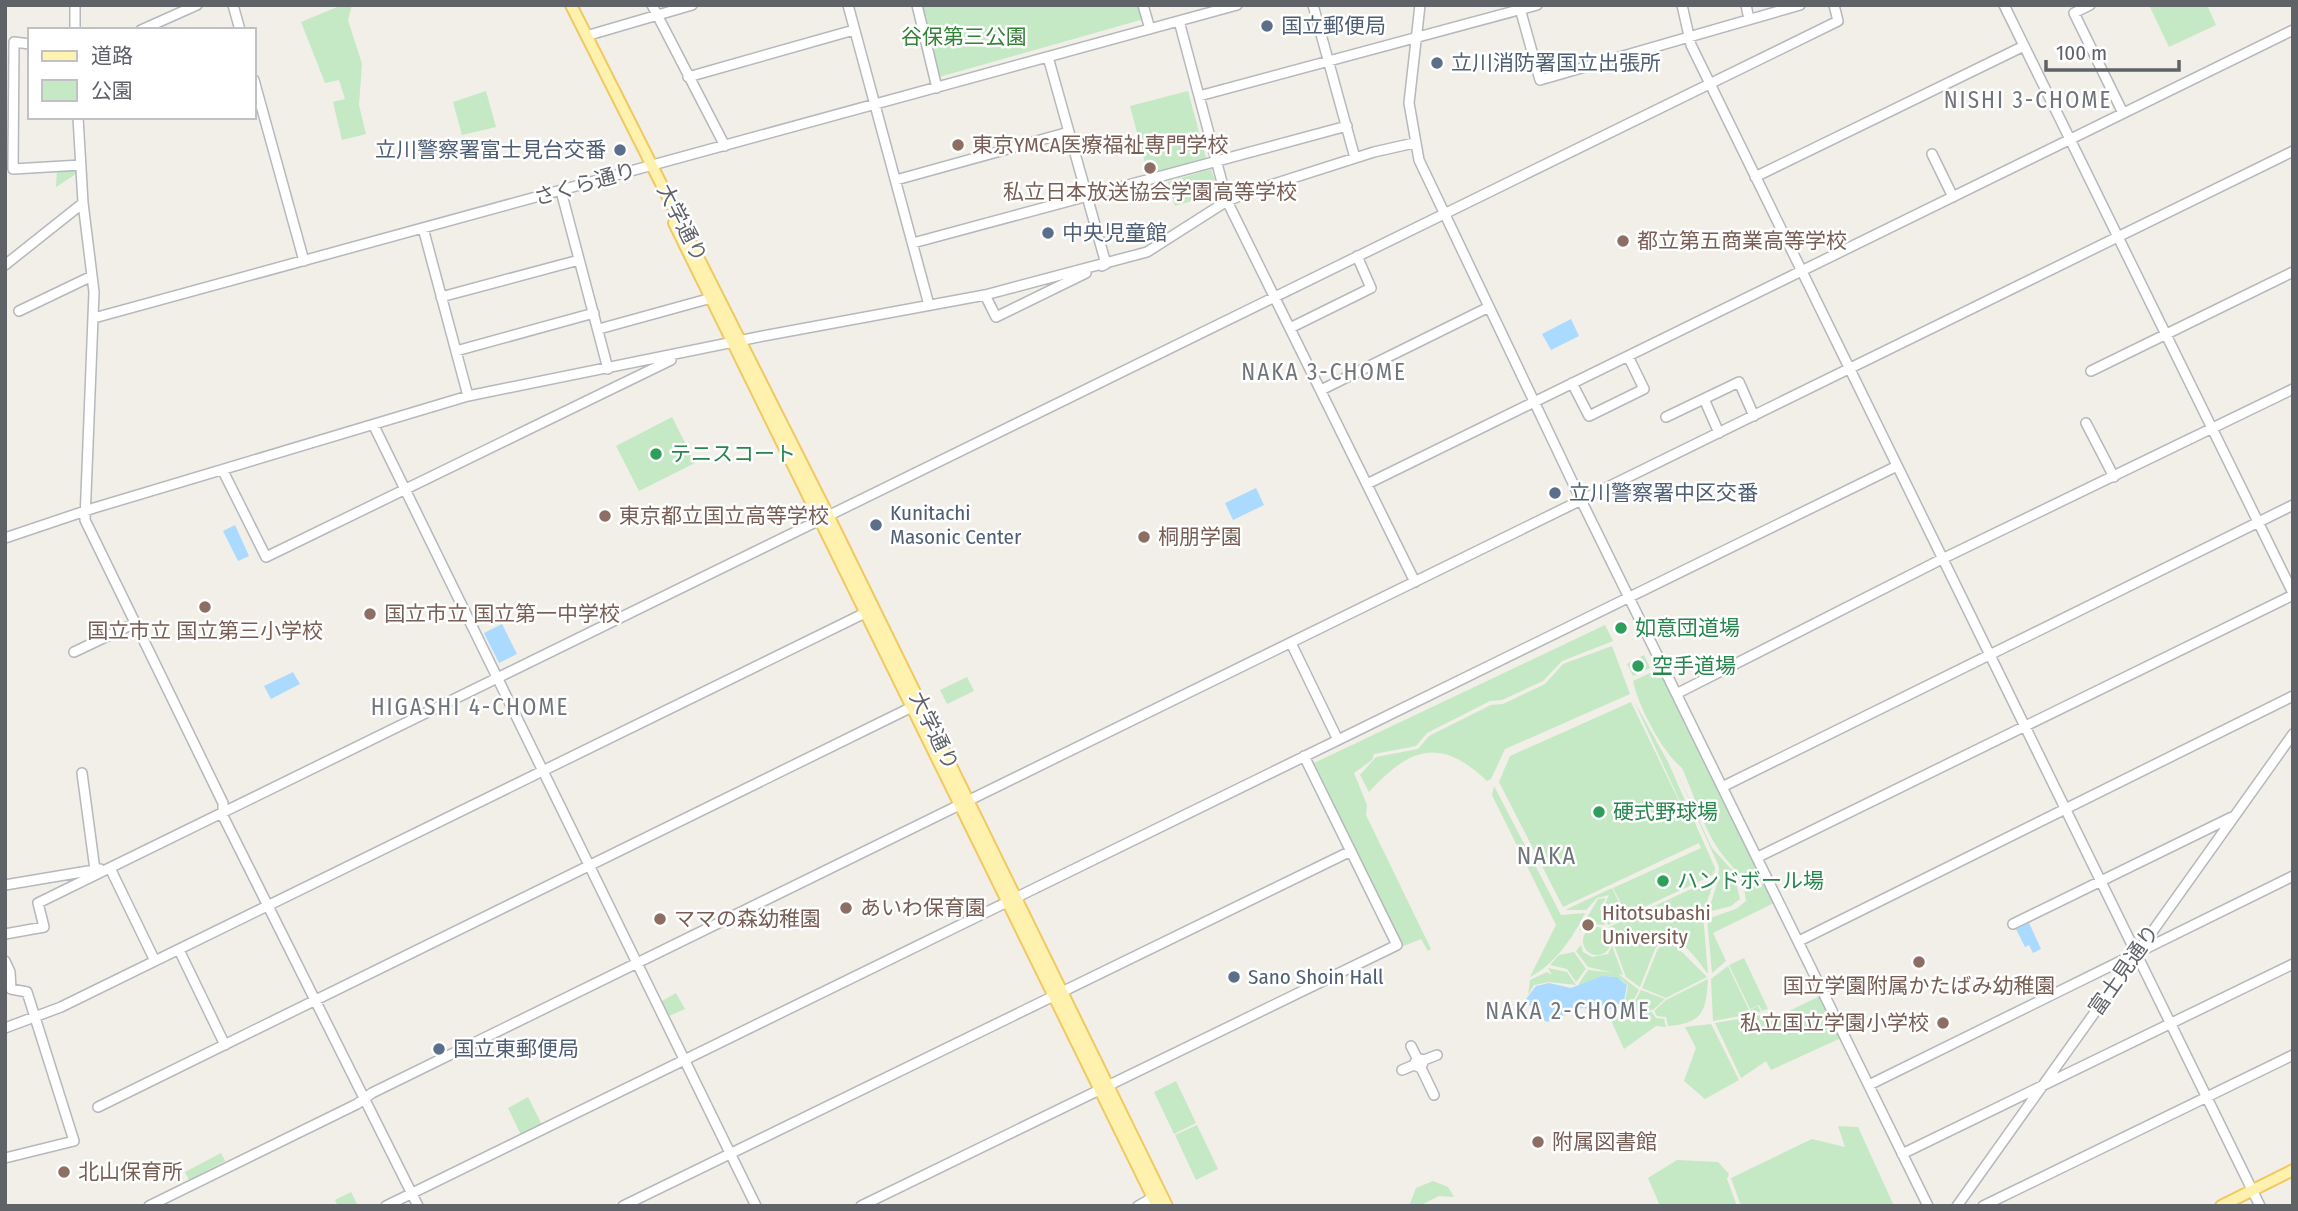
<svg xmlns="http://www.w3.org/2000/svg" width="2298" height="1211" font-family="'Fira Sans Condensed','Noto Sans JP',sans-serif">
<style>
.green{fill:#c5e8c5}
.water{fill:#aadaff}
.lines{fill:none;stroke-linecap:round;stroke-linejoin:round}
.minor-casing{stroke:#b5b8bc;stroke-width:12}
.major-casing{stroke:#f2c960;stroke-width:14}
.minor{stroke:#fff;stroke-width:9}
.major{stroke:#fff2af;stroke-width:10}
.service-dot{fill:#5c6f8a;stroke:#fff;stroke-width:2.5}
.education-dot{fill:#8d6e63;stroke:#fff;stroke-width:2.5}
.leisure-dot{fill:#2e9e5b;stroke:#fff;stroke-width:2.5}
.labels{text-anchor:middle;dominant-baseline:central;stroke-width:5;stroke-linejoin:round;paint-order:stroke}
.service-label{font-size:21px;fill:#4e5e75;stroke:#fff;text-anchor:start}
.park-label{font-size:21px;fill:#348238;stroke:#fff}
.education-label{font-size:21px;fill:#785e54;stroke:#fff;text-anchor:start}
.street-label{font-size:21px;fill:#5f6368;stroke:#fff}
.leisure-label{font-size:21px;fill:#27864d;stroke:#fff;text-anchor:start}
.neighbourhood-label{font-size:23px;letter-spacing:2px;fill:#70757a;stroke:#fff}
.quarter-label{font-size:24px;letter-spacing:2px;fill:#70757a;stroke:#fff}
</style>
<rect width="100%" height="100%" fill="#f1efe8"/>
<path class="green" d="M 342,5 L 352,5 L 348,20 L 362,64 L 359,105 L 366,134 L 342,140 L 333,102 L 345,99 L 339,80 L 325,83 L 301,22 Z
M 921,5 L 1141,5 L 1144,19 L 939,77 Z
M 2149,5 L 2207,5 L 2216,25 L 2169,47 Z
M 486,91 L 496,127 L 462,135 L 453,102 Z
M 1188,91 L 1206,158 L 1148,174 L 1130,106 Z
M 75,167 L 79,172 L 56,187 L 57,169 Z
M 1211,169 L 1219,193 L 1175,206 L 1168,182 Z
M 672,417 L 695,463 L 639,491 L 616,446 Z
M 1605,625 L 1613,641 L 1562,661 L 1543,681 L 1502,700 L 1490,701 L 1427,733 L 1416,746 L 1374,754 L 1372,760 L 1354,773 L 1367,805 L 1366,815 L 1431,949 L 1428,951 L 1421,939 L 1401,947 L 1314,763 Z
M 1612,646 L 1630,694 L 1505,749 L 1491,779 L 1487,781 C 1440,736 1409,748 1369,792 L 1360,775 L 1376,757 L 1418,749 L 1429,736 L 1491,705 L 1503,704 L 1545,684 L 1563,664 Z
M 1644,655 L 1650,668 L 1633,676 L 1627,664 Z
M 1665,666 L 1774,903 L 1713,933 L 1726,961 L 1712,973 L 1707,919 L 1736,909 L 1746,901 C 1743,870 1729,867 1715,844 C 1701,821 1693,792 1682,768 C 1663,753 1638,706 1633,681 Z
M 967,677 L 974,691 L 947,704 L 940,690 Z
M 1634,701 L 1668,762 L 1715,868 L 1714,874 L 1712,870 L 1713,875 L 1627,915 L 1613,888 L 1701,848 L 1699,843 L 1563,907 L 1499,782 L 1510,756 L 1631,702 L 1693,830 Z
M 1675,768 L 1712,848 L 1733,871 L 1740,899 L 1731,906 L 1708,912 L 1718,881 L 1719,867 Z
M 1494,786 L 1561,915 L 1585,913 C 1573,938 1554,965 1530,977 L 1556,925 L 1492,795 Z
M 1715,878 L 1703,914 L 1708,974 C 1674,926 1665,934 1613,942 L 1609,927 Z
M 1612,888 L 1626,916 L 1608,925 L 1603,908 L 1609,895 L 1597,898 L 1586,910 L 1565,910 Z
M 1606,898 L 1600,908 L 1605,925 L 1595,924 L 1579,931 L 1598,899 Z
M1583 941a14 14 0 1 1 28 0a14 14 0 1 1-28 0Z
M 1664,936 L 1655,949 L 1640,987 L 1626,977 L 1614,945 Z
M 1667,937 L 1707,977 L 1666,998 L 1642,988 L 1657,951 Z
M 1581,945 L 1583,952 L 1592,957 L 1608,954 L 1612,946 L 1623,975 L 1588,967 L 1576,951 Z
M 1574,952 L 1586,969 L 1576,982 L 1567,969 L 1550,965 L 1559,955 Z
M 1744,958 L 1768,1009 L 1762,1011 L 1759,1005 L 1750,1009 L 1729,965 Z
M 1728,966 L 1749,1010 L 1758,1006 L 1761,1012 L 1713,1021 L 1711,979 Z
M 1548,968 L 1567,972 L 1576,985 L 1549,982 L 1534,985 L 1528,995 L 1530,980 L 1547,972 L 1552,975 Z
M 1588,970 L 1617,973 L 1639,990 L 1634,999 L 1608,1014 L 1625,1002 L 1628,985 C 1609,969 1600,979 1578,985 Z
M 1708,979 C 1706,1012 1703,1023 1668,1026 L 1666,1017 L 1657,1016 L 1654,1011 L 1666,1000 Z
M 1641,990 L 1665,999 L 1653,1010 L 1616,1015 L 1652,1012 L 1656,1018 L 1664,1019 L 1666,1027 L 1656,1026 L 1624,1049 L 1609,1016 L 1635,1001 Z
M 676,993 L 685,1009 L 669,1016 L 662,1001 Z
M 1820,996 L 1841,1038 L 1771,1070 L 1766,1061 L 1741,1078 L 1715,1023 L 1762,1015 L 1766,1022 Z
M 1711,1024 L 1739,1080 L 1705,1099 L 1684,1081 L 1696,1048 L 1685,1027 Z
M 1176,1081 L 1196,1123 L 1174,1134 L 1154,1092 Z
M 528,1097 L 542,1125 L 521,1135 L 508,1108 Z
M 1197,1125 L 1218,1169 L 1196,1180 L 1175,1135 Z
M 1838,1126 L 1858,1127 L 1894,1206 L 1741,1206 L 1731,1178 L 1812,1139 L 1845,1147 Z
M 221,1153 L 225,1161 L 189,1180 L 185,1172 Z
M 1677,1160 L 1718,1162 L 1729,1174 L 1727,1179 L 1737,1206 L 1660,1206 L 1648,1178 Z
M 1433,1181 L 1448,1187 L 1454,1197 L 1439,1196 L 1419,1206 L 1409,1206 L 1416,1188 Z
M 351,1192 L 358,1206 L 338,1206 L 335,1200 Z"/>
<path class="water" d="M 1571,319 L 1579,336 L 1551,350 L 1542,334 Z
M 1256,488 L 1264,505 L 1233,520 L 1225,503 Z
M 235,525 L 249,556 L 238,561 L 223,531 Z
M 502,624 L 517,654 L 499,663 L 484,633 Z
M 293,672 L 300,684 L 271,699 L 264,686 Z
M 2029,923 L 2041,949 L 2033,953 L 2029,945 L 2025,947 L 2016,929 Z
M 1602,976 L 1617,977 L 1627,985 L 1624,1001 L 1609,1010 L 1582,1008 L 1547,1022 L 1535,1014 L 1526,999 L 1536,986 L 1549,983 L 1571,988 Z"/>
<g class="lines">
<g class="minor-casing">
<path id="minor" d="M 75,5 L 75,30
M 233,5 L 240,30
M 652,5 L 725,146
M 848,5 L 929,305
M 917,5 L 937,88
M 1143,5 L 1150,29
M 1313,5 L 1355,158
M 1420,5 L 1409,103 L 1419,160 L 1581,500 L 1928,1206
M 1519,5 L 1540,80 L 1800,5
M 1682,5 L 1691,45 L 2260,1206
M 1746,5 L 1749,19
M 2004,5 L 2293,593
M 2090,5 L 2074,13 L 2123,113
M 1179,21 L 1227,201 L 1415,582
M 141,30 L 197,5
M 586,36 L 692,5
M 30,44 L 14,42 L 13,169 L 81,165
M 1048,57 L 1106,264 L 1102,266
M 688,77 L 854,30
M 254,80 L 304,261
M 1199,96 L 1537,5
M 78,117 L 83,203 L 94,292 L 85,520 L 223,803 L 223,816 L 418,1206
M 1932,154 L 1953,197
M 1755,177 L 2024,46
M 896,180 L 1069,132
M 561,191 L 608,369
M 423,228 L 468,396
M 913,243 L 1347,126
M 5,265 L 83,203
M 985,295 L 996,317 L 1086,273
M 441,297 L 579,260
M 19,311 L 92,276
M 94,318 L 1237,5
M 1290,328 L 1371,288 L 1357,256
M 599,329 L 715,297
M 456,351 L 594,313
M 2091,371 L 2293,272
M 1572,383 L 1589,416 L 1644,389 L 1628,356
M 1321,390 L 1489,307
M 1704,399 L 1719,433
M 1666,417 L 1739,382 L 1754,416
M 2086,423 L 2114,477
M 374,426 L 756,1206
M 223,471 L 266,557 L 671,360
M 1367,484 L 2293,30
M 5,538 L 94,508 L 468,396 L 763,336 L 985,295 L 1147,252 L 1227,201 L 1255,190 L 1374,152 L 1414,143
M 1291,643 L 1338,740 L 1897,466
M 74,652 L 133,624
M 1678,693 L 1942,559 L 2293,389
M 82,773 L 95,870
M 1724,786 L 2293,505
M 1758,857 L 2293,595
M 110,868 L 155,961
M 5,885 L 100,869
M 2013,924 L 2232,817
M 5,934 L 44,927 L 38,903 L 1838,21 L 1834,5
M 1799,941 L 2293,696
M 179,950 L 225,1045
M 5,961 L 10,972 L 11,989 L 27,992 L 74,1141 L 5,1158
M 5,1028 L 61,1007 L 869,611
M 1411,1046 L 1417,1058
M 1424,1060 L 1437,1055
M 1421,1068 L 1424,1060 L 1417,1058 L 1414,1065 L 1421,1068 L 1434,1095
M 1402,1070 L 1414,1065
M 1869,1085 L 2293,876
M 98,1107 L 916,705
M 1902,1154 L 2293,964
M 149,1206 L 357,1104 L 372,1093 L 2293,151
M 386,1206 L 1338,740
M 623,1206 L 1351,851
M 861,1206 L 1397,945 L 1304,756
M 1138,1206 L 1156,1196
M 1957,1206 L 2293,734
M 1983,1206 L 2293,1055"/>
</g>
<g class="major-casing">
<path id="major" d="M 571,5 L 828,515 L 1167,1206
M 674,223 L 1157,1206
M 2221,1206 L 2293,1170"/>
</g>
<use href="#minor" class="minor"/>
<use href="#major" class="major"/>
</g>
<g class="service-dot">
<circle cx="1267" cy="26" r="7"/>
<circle cx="1437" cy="63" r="7"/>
<circle cx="620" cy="150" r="7"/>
<circle cx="1048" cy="233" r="7"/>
<circle cx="1555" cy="493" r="7"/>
<circle cx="876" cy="525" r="7"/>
<circle cx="1234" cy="977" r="7"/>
<circle cx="439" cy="1049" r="7"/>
</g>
<g class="education-dot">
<circle cx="958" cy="145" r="7"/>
<circle cx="1150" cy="168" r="7"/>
<circle cx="1623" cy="241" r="7"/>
<circle cx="605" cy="516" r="7"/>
<circle cx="1144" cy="537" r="7"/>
<circle cx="205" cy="607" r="7"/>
<circle cx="370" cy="614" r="7"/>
<circle cx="846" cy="908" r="7"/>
<circle cx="660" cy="919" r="7"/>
<circle cx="1588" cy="925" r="7"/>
<circle cx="1919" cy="962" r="7"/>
<circle cx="1943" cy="1023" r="7"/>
<circle cx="1538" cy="1142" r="7"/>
<circle cx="64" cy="1172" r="7"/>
</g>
<g class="leisure-dot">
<circle cx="656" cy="454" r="7"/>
<circle cx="1621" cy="628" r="7"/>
<circle cx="1638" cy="666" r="7"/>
<circle cx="1599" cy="812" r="7"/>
<circle cx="1663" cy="881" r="7"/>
</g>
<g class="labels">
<g class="service-label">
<text x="1281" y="26">国立郵便局</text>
<text x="1451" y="63">立川消防署国立出張所</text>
<text x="606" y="150" text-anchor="end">立川警察署富士見台交番</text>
<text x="1062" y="233">中央児童館</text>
<text x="1569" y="493">立川警察署中区交番</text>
<text x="890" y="513">Kunitachi<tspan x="890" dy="24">Masonic Center</tspan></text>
<text x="1248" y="977">Sano Shoin Hall</text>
<text x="453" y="1049">国立東郵便局</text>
</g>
<g class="park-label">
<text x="964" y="37">谷保第三公園</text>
</g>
<g class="education-label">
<text x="972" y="145">東京YMCA医療福祉専門学校</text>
<text x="1150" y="192" text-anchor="middle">私立日本放送協会学園高等学校</text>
<text x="1637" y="241">都立第五商業高等学校</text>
<text x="619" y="516">東京都立国立高等学校</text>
<text x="1158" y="537">桐朋学園</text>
<text x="384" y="614">国立市立 国立第一中学校</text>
<text x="205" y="631" text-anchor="middle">国立市立 国立第三小学校</text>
<text x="860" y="908">あいわ保育園</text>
<text x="1602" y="913">Hitotsubashi<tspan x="1602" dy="24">University</tspan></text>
<text x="674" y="919">ママの森幼稚園</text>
<text x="1919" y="986" text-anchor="middle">国立学園附属かたばみ幼稚園</text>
<text x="1929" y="1023" text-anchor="end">私立国立学園小学校</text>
<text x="1552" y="1142">附属図書館</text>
<text x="78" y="1172">北山保育所</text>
</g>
<g class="street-label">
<text transform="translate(585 184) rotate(-16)">さくら通り</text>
<text transform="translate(682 223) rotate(63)">大学通り</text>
<text transform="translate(934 731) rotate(64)">大学通り</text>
<text transform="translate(2124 970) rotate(-55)">富士見通り</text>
</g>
<g class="leisure-label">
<text x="670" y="454">テニスコート</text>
<text x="1635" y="628">如意団道場</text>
<text x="1652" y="666">空手道場</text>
<text x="1613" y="812">硬式野球場</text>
<text x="1677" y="881">ハンドボール場</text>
</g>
<g class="neighbourhood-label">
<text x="2028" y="100">NISHI 3-CHOME</text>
<text x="1324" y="372">NAKA 3-CHOME</text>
<text x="470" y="707">HIGASHI 4-CHOME</text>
<text x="1568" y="1011">NAKA 2-CHOME</text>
</g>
<g class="quarter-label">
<text x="1547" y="856">NAKA</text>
</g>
</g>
<rect width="2298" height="1211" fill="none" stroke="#5f6368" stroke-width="14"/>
<rect x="28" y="28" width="228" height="91" fill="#ffffff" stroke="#bfc1c3" stroke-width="2"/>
<rect x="42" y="51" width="35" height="10" fill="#fff2af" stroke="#bfc1c3" stroke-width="2"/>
<text x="91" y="63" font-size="21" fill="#5f6368">道路</text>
<rect x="42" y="80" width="35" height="21" fill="#c5e8c5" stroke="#bfc1c3" stroke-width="2"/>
<text x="91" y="98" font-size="21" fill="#5f6368">公園</text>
<path d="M2046 60v10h133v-10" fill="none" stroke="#5f6368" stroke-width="3.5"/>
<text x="2056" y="60" font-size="21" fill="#5f6368" stroke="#ffffff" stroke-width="5" paint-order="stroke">100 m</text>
</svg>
